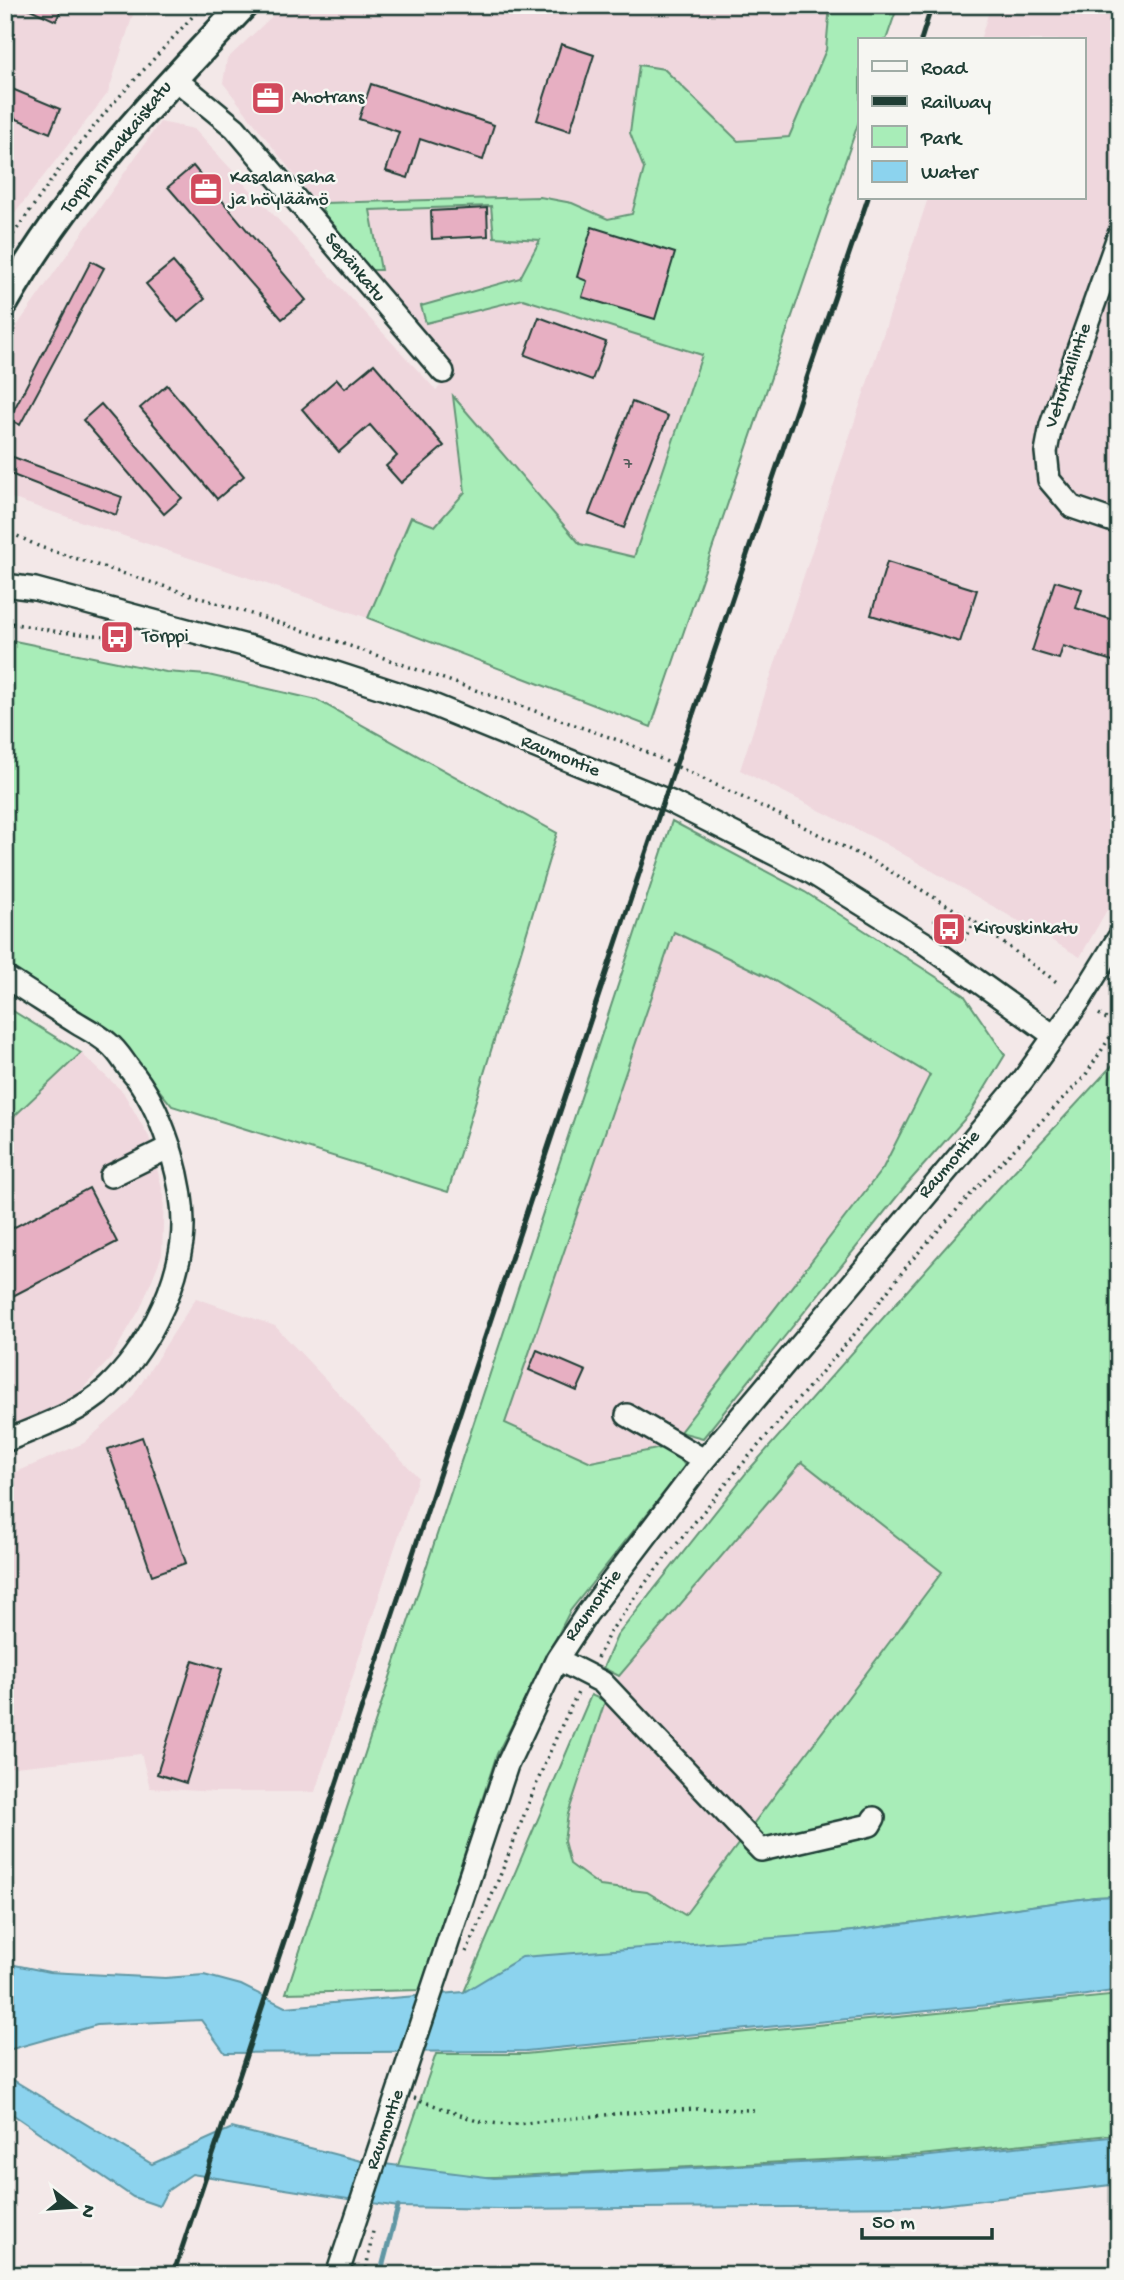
<svg xmlns="http://www.w3.org/2000/svg" width="1124" height="2280" font-family="'Gochi Hand',sans-serif">
<style>
.built{fill:#efd7dd}
.green{fill:#a8edb8;stroke:#649576;stroke-width:2}
.water{fill:#8cd3ee;stroke:#6097a4;stroke-width:2}
.lines{fill:none;stroke-linecap:round;stroke-linejoin:round}
.stream{stroke:#6097a4;stroke-width:5}
.building{fill:#e7afc2;stroke:#1f3d34;stroke-width:2}
.minor-casing{stroke:#1f3d34;stroke-width:26}
.major-casing{stroke:#1f3d34;stroke-width:32}
.path{stroke:#1f3d34;stroke-width:3.5;stroke-dasharray:2 5;stroke-linecap:butt}
.minor{stroke:#f6f6f2;stroke-width:21}
.major{stroke:#f6f6f2;stroke-width:26}
.rail{stroke:#1f3d34;stroke-width:5}
.labels{text-anchor:middle;dominant-baseline:central;stroke-width:5;stroke-linejoin:round;paint-order:stroke}
.number-label{font-size:16px;fill:#515a58}
.poi-label{font-size:19px;fill:#1f3d34;stroke:#f6f6f2;text-anchor:start}
.street-label{font-size:19px;fill:#1f3d34;stroke:#f6f6f2}
</style>
<rect width="100%" height="100%" fill="#f3e8e8"/>
<filter id="ink" filterUnits="userSpaceOnUse"><feTurbulence type="fractalNoise" baseFrequency=".0143" numOctaves="2"/><feDisplacementMap in="SourceGraphic" scale="14" xChannelSelector="R" yChannelSelector="G"/><feConvolveMatrix kernelMatrix="1 2 1 2 8 2 1 2 1" color-interpolation-filters="sRGB"/></filter>
<g filter="url(#ink)">
<path class="built" d="M 5,5 L 136,5 L 108,93 L 5,226 Z
M 284,5 L 830,5 L 826,50 L 789,137 L 738,141 L 664,69 L 630,133 L 644,169 L 632,214 L 608,219 L 572,203 L 325,203 L 322,211 L 223,83 L 227,59 Z
M 991,5 L 1119,5 L 1119,889 L 1080,957 L 884,843 L 740,770 L 928,198 L 1084,198 L 1084,40 L 980,40 Z
M 160,122 L 194,129 L 436,390 L 455,372 L 371,270 L 381,270 L 370,210 L 491,206 L 540,240 L 520,278 L 422,306 L 426,322 L 523,299 L 702,355 L 634,557 L 580,544 L 454,398 L 465,492 L 435,526 L 411,517 L 368,618 L 5,496 L 5,343 Z
M 674,931 L 768,977 L 930,1075 L 883,1168 L 680,1432 L 672,1446 L 591,1462 L 505,1423 Z
M 81,1053 L 123,1092 L 149,1137 L 164,1196 L 162,1255 L 140,1309 L 111,1358 L 74,1398 L 5,1430 L 5,1125 Z
M 196,1298 L 275,1326 L 418,1477 L 315,1792 L 215,1792 L 150,1788 L 141,1754 L 5,1768 L 5,1477 L 84,1443 L 128,1404 Z
M 803,1461 L 942,1571 L 685,1915 L 647,1892 L 600,1886 L 570,1865 L 564,1841 L 568,1814 L 605,1701 L 619,1676 Z"/>
<path class="green" d="M 830,5 L 898,5 L 886,40 L 860,40 L 860,118 L 651,727 L 368,618 L 411,517 L 435,526 L 465,492 L 453,396 L 580,544 L 634,557 L 702,355 L 523,299 L 426,323 L 421,306 L 520,278 L 540,240 L 494,237 L 491,206 L 370,210 L 381,270 L 371,270 L 322,211 L 324,203 L 540,197 L 572,203 L 608,219 L 632,214 L 644,169 L 630,133 L 639,65 L 664,69 L 738,141 L 789,137 L 826,50 Z
M 5,639 L 166,672 L 208,675 L 317,700 L 557,833 L 448,1192 L 172,1106 L 124,1047 L 5,971 Z
M 672,821 L 805,892 L 964,995 L 1005,1055 L 970,1113 L 907,1184 L 703,1438 L 680,1432 L 883,1168 L 930,1075 L 768,977 L 674,932 L 505,1423 L 591,1462 L 672,1446 L 685,1466 L 570,1611 L 497,1754 L 420,1990 L 286,1993 Z
M 5,1006 L 81,1053 L 5,1125 Z
M 1119,1058 L 1119,1896 L 1095,1897 L 838,1933 L 464,1992 L 591,1695 L 605,1701 L 568,1814 L 564,1841 L 570,1864 L 600,1886 L 647,1892 L 685,1915 L 942,1572 L 802,1462 L 619,1676 L 603,1668 L 617,1636 L 747,1472 L 982,1206 Z
M 1119,1995 L 1119,2134 L 921,2155 L 495,2177 L 394,2177 L 436,2054 L 525,2054 Z"/>
<path class="water" d="M 1119,1896 L 1119,1990 L 1080,1996 L 526,2051 L 225,2053 L 201,2020 L 97,2025 L 5,2051 L 5,1963 L 49,1972 L 165,1978 L 204,1975 L 241,1985 L 285,2007 L 464,1992 L 522,1957 L 838,1933 L 1095,1897 Z
M 5,2075 L 152,2164 L 232,2128 L 361,2161 L 494,2178 L 921,2157 L 1119,2136 L 1119,2184 L 931,2206 L 498,2209 L 398,2207 L 192,2174 L 167,2191 L 159,2206 L 133,2197 L 5,2109 Z"/>
<g class="lines">
<path class="stream" d="M 380,2275 L 398,2207"/>
</g>
<path class="building" d="M 21,5 L 63,5 L 56,21 Z
M 561,44 L 594,55 L 570,131 L 537,120 Z
M 371,84 L 494,125 L 483,160 L 420,139 L 408,178 L 386,171 L 399,132 L 359,119 Z
M 5,86 L 60,109 L 50,133 L 5,114 Z
M 193,166 L 306,300 L 282,319 L 168,187 Z
M 487,208 L 488,236 L 432,239 L 431,211 Z
M 592,227 L 675,253 L 655,319 L 582,297 L 587,281 L 577,277 Z
M 91,261 L 104,268 L 20,425 L 9,419 Z
M 173,262 L 205,299 L 178,322 L 146,284 Z
M 539,317 L 606,342 L 592,380 L 525,355 Z
M 374,364 L 444,446 L 401,483 L 386,466 L 397,456 L 370,425 L 339,452 L 302,409 L 337,379 L 345,388 Z
M 167,385 L 244,476 L 217,499 L 140,408 Z
M 632,402 L 668,416 L 624,528 L 589,514 Z
M 101,404 L 182,498 L 164,514 L 83,420 Z
M 5,454 L 122,497 L 116,515 L 5,472 Z
M 887,562 L 977,590 L 960,642 L 871,615 Z
M 1055,581 L 1082,589 L 1076,608 L 1119,622 L 1119,663 L 1063,646 L 1059,659 L 1032,651 Z
M 89,1188 L 117,1242 L 5,1300 L 5,1232 Z
M 537,1350 L 586,1371 L 577,1391 L 529,1370 Z
M 142,1437 L 186,1563 L 152,1575 L 108,1449 Z
M 193,1660 L 222,1669 L 186,1783 L 157,1774 Z"/>
<g class="lines">
<g class="minor-casing">
<path id="minor" d="M 174,78 L 235,128 L 443,372
M 1119,234 L 1051,425 L 1046,452 L 1049,480 L 1072,507 L 1119,523
M 5,585 L 35,589 L 284,656 L 428,703 L 671,802 L 812,873 L 926,944 L 1054,1036
M 5,977 C 29,992 53,1008 77,1023 C 87,1029 99,1035 108,1043 C 119,1051 126,1066 135,1076 C 165,1116 188,1191 182,1242 C 175,1293 146,1351 108,1387 C 80,1413 41,1426 5,1441
M 111,1176 L 170,1147
M 627,1415 L 704,1460
M 557,1659 L 602,1682 L 761,1850 L 870,1825 L 874,1818
M 337,2275 L 507,1765 L 557,1659 L 586,1615 L 704,1460 L 1023,1080 L 1080,1000 L 1119,937"/>
</g>
<g class="major-casing">
<path id="major" d="M 5,302 C 68,190 156,97 244,5"/>
</g>
<path class="path" d="M 5,246 L 58,171 L 109,108 L 203,5
M 5,530 L 40,547 L 330,639 L 629,744 L 780,815 L 878,864 L 972,920 L 1058,983
M 5,622 L 59,632 L 117,637
M 934,919 L 964,939 L 975,922
M 1099,1014 L 1117,1026
M 597,1658 L 610,1632 L 649,1578 L 739,1468 L 858,1330 L 910,1262 L 970,1195 L 1085,1076 L 1119,1023
M 466,1952 C 509,1866 535,1773 580,1689
M 414,2098 L 477,2121 L 506,2125 L 625,2113 L 697,2109 L 754,2110
M 365,2275 L 373,2231"/>
<use href="#minor" class="minor"/>
<use href="#major" class="major"/>
<path class="rail" d="M 921,40 L 932,5
M 173,2275 L 650,841 L 868,198"/>
</g>
</g>
<defs>
<g id="office-square" transform="scale(1.75)"><rect x="-9" y="-9" width="18" height="18" rx="4" fill="#d1495b" stroke="#f6f6f2"/><path d="M-6-3h4V-5.5h4V-3h4V5H-6ZM-1-4.5V-3h2v-1.5ZM-6 0V1H6V0Z" fill="#fff"/></g>
<g id="bus-square" transform="scale(1.75)"><rect x="-9" y="-9" width="18" height="18" rx="4" fill="#d1495b" stroke="#f6f6f2"/><path d="M-5-6H5V4H4V6H2V4H-2V6H-4V4H-5ZM-3.5-4V0h7V-4ZM-3.5 1.2v1.5H-2V1.2ZM2 1.2v1.5H3.5V1.2Z" fill="#fff"/></g>
</defs>
<g fill-rule="evenodd">
<use href="#office-square" x="268" y="98"/>
<use href="#office-square" x="206" y="189"/>
<use href="#bus-square" x="117" y="637"/>
<use href="#bus-square" x="949" y="929"/>
</g>
<g class="labels">
<g class="number-label">
<text x="628" y="465">7</text>
</g>
<g class="poi-label">
<text x="292" y="98">Ahotrans</text>
<text x="230" y="178">Kasalan saha<tspan x="230" dy="22">ja höyläämö</tspan></text>
<text x="142" y="637">Torppi</text>
<text x="974" y="929">Kirovskinkatu</text>
</g>
<g class="street-label">
<text transform="translate(117 148) rotate(-51)">Torpin rinnakkaiskatu</text>
<text transform="translate(354 268) rotate(50)">Sepänkatu</text>
<text transform="translate(1069 376) rotate(-71)">Veturitallintie</text>
<text transform="translate(560 757) rotate(22)">Raumontie</text>
<text transform="translate(950 1165) rotate(-49)">Raumontie</text>
<text transform="translate(594 1606) rotate(-54)">Raumontie</text>
<text transform="translate(386 2130) rotate(-71)">Raumontie</text>
</g>
</g>
<rect width="1124" height="2280" fill="none" stroke="#f6f6f2" stroke-width="28"/>
<rect x="14" y="14" width="1096" height="2252" fill="none" stroke="#1f3d34" stroke-width="2.5" filter="url(#ink)"/>
<rect x="858" y="38" width="228" height="161" fill="#f6f6f2" stroke="#a0aca6" stroke-width="2"/>
<rect x="872" y="61" width="35" height="10" fill="#f6f6f2" stroke="#a0aca6" stroke-width="2"/>
<text x="921" y="74" font-size="21" fill="#1f3d34">Road</text>
<rect x="872" y="96" width="35" height="10" fill="#1f3d34" stroke="#a0aca6" stroke-width="2"/>
<text x="921" y="108" font-size="21" fill="#1f3d34">Railway</text>
<rect x="872" y="126" width="35" height="21" fill="#a8edb8" stroke="#a0aca6" stroke-width="2"/>
<text x="921" y="144" font-size="21" fill="#1f3d34">Park</text>
<rect x="872" y="161" width="35" height="21" fill="#8cd3ee" stroke="#a0aca6" stroke-width="2"/>
<text x="921" y="178" font-size="21" fill="#1f3d34">Water</text>
<g transform="translate(74 2207) rotate(107)" stroke="#f6f6f2" stroke-width="5" paint-order="stroke">
<path d="M0-5L12 26L0 18L-12 26Z" fill="#1f3d34"/>
<text y="-10" font-size="19" font-weight="bold" text-anchor="middle" fill="#1f3d34">N</text>
</g>
<path d="M862 2228v10h130v-10" fill="none" stroke="#1f3d34" stroke-width="3.5"/>
<text x="872" y="2228" font-size="21" fill="#1f3d34" stroke="#f6f6f2" stroke-width="5" paint-order="stroke">50 m</text>
</svg>
